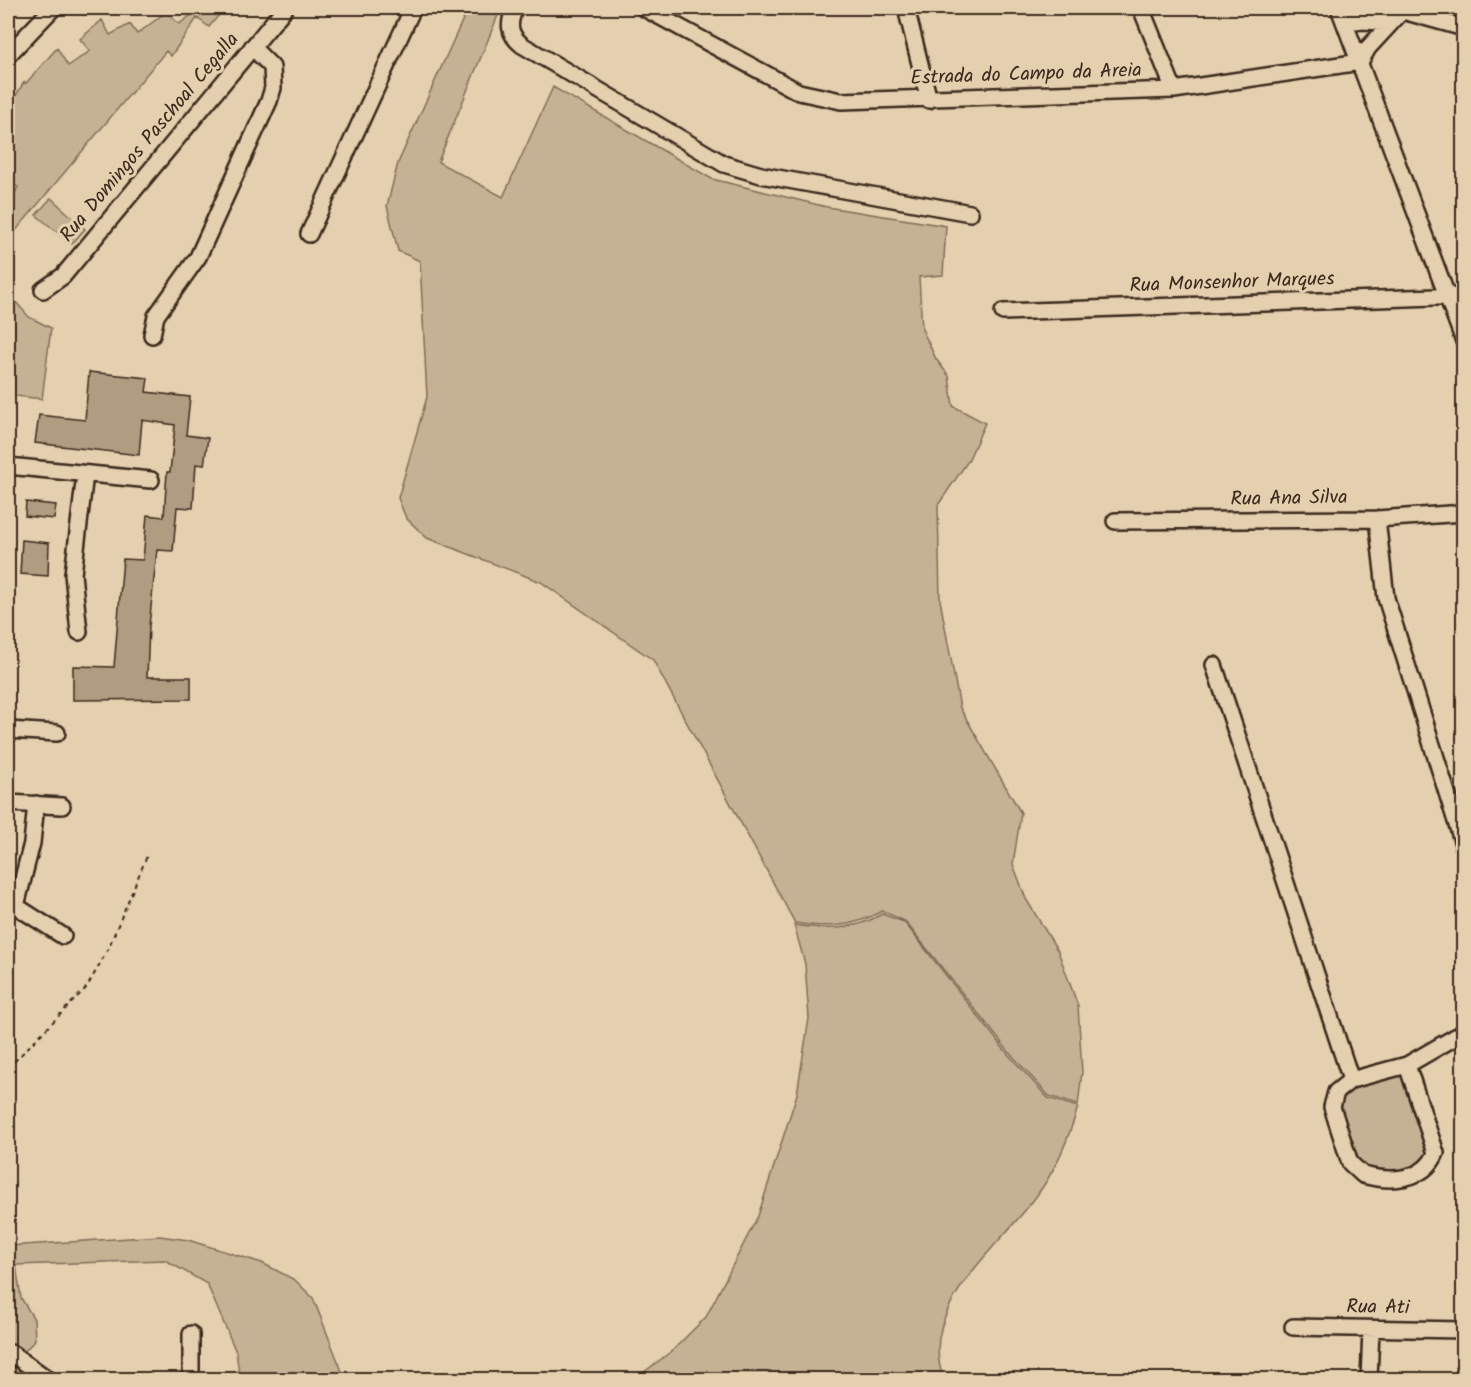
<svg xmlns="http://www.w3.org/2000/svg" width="1471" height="1387" font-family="Kalam,sans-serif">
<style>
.green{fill:#c5b194;stroke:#806e59;stroke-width:1.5}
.building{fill:#b09c81;stroke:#3b2a1e;stroke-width:1.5}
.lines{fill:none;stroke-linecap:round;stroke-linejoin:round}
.minor-casing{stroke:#3b2a1e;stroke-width:20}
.path{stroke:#3b2a1e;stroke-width:2;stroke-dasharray:4.5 4.5;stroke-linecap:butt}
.minor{stroke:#e4cfae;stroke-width:15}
.labels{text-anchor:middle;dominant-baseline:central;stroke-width:6;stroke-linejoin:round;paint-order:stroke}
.street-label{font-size:20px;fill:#3b2a1e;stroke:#e4cfae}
</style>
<rect width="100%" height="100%" fill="#e4cfae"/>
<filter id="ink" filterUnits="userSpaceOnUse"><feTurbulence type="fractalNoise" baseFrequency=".0167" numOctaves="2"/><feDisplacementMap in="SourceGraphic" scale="12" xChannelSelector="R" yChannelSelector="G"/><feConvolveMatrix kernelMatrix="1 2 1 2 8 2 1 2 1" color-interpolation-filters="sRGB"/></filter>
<g filter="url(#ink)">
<path class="green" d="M 201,8 L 209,8 L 219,15 L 209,27 L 197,18 L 171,56 L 166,51 L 8,240 L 8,199 L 12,199 L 18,187 L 8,182 L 8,102 L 11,104 L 24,82 L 26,83 L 57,48 L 68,66 L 90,51 L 80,39 L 102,20 L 110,35 L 130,24 L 137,34 L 166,12 L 179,24 Z
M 468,8 L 501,8 L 438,162 L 503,197 L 553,87 L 712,179 L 827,207 L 946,226 L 943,275 L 919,277 L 922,329 L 936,359 L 949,376 L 953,406 L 985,423 L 968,461 L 938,505 L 940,600 L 960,708 L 1021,813 L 1013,864 L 1026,899 L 1058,951 L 1078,1006 L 1082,1072 L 1078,1105 L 1049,1096 L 1009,1052 L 905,921 L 882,911 C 852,928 827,928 795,923 L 653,660 L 541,582 L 427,538 L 406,518 L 398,498 L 427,397 L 420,261 L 398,251 L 387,206 L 398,163 Z
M 51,198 L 85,229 L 72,244 L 36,215 Z
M 8,293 L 29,317 L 51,328 L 42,399 L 8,395 Z
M 882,914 L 904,922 L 1007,1053 L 1048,1098 L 1078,1107 C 1068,1140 1056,1170 1035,1198 C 999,1247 915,1310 944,1379 L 635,1379 L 673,1350 L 706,1317 L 758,1216 L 797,1094 L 809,1018 L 805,964 L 794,925 C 827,930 853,931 882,914 Z
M 1404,1068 L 1433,1150 L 1427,1167 L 1371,1175 L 1358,1168 L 1338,1105 L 1343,1092 L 1353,1082 Z
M 160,1236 L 188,1240 L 262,1263 L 295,1280 L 313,1298 L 345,1379 L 240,1379 L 236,1352 L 207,1284 L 165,1260 L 16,1265 L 21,1298 L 34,1319 L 35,1340 L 22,1354 L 8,1351 L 8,1246 Z"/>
<path class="building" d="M 89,372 L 148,378 L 146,392 L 190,397 L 186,435 L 208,438 L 204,465 L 196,464 L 193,508 L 177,507 L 173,551 L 157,550 L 149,626 L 147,677 L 191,677 L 191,699 L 73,700 L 73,666 L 114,667 L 123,559 L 143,560 L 147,515 L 164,517 L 167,472 L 170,472 L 175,425 L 142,420 L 139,455 L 35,443 L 39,415 L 85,420 Z
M 26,502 L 56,505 L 54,519 L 25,516 Z
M 22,540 L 49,543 L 48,576 L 20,574 Z"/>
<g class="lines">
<g class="minor-casing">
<path id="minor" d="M 515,8 C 508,23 508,34 522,45 L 724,164 L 761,175 L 970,213
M 644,8 L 799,92 L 841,101 L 1174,90 L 1360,62
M 906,8 L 929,100
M 1141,8 L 1174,90
M 1339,8 L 1464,341
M 1341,8 L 1357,21 L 1392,22
M 1403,11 L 1464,28
M 8,55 L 53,8
M 1360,62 L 1368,48 L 1405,8
M 309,234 L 413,8
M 43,290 L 63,276 L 285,8
M 1003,312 L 1464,296
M 152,335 L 156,316 L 198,257 L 269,101 L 273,88 L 272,67 L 252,47
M 8,466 L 151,480
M 1377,519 L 1386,598 L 1464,847
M 1115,521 L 1377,519 L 1464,513
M 79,632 L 73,574 L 85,474
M 1214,665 L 1351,1080
M 8,730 L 57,733
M 8,803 L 62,806
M 8,901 L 63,936
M 16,906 L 32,843 L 36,804
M 1407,1065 L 1436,1153 C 1424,1182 1389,1182 1363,1175 L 1350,1163 L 1332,1107 L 1336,1092 L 1351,1080 L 1407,1065 L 1464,1032
M 1293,1327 L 1464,1330
M 11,1353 L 49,1380
M 191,1380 L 191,1334
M 1369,1380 L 1371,1329"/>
</g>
<path class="path" d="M 8,1068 L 87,987 L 108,949 L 147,856"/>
<use href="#minor" class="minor"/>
</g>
</g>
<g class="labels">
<g class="street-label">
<text transform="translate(1026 75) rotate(-2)">Estrada do Campo da Areia</text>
<text transform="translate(150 138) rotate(-50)">Rua Domingos Paschoal Cegalla</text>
<text transform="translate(1232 283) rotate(-2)">Rua Monsenhor Marques</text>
<text transform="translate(1289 499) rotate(-1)">Rua Ana Silva</text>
<text transform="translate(1378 1308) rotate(1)">Rua Ati</text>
</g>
</g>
<rect width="1471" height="1387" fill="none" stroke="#e4cfae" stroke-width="30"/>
<rect x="15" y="15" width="1441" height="1357" fill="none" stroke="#3b2a1e" stroke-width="2" filter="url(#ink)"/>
</svg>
